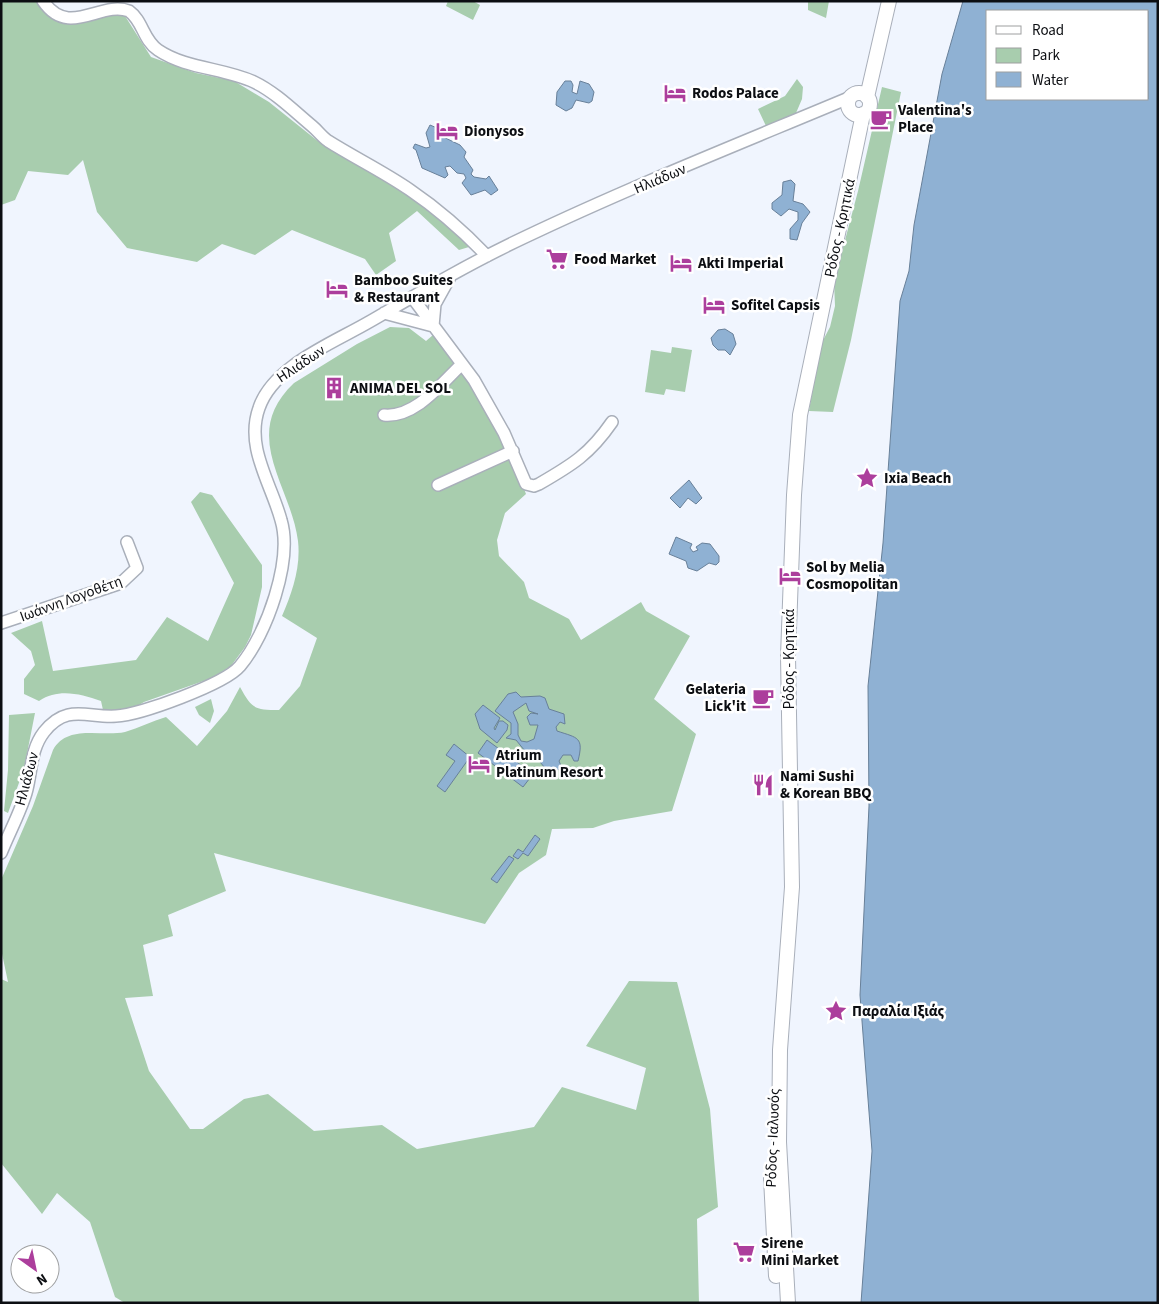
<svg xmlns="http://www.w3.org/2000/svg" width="1159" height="1304" font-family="'Source Sans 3',sans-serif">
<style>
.green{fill:#a8cdae}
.water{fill:#8fb1d3;stroke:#688099;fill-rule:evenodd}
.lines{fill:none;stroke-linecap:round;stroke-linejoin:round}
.minor-casing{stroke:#a9afba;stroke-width:14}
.major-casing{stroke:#a9afba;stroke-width:16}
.minor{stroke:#fff;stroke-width:11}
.major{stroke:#fff;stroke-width:14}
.labels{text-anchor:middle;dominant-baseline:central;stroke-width:5;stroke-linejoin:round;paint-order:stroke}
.poi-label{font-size:15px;font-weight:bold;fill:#0c0e12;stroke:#fff;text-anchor:start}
.street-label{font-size:15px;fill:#0c0e12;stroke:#fff}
</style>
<rect width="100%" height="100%" fill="#f0f5fe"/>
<path class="green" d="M 1,1 L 38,1 L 52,19 L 74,23 L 113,15 L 125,16 L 151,57 L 196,73 L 234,81 L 269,102 L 319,142 L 407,190 L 479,244 L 459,250 L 417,211 L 389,233 L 396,261 L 376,275 L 365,259 L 292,230 L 255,255 L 222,244 L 197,262 L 127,248 L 97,212 L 83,160 L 68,175 L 28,171 L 15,200 L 1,205 Z
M 448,1 L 473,1 L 480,5 L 473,20 L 446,6 Z
M 808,1 L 829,1 L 826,18 L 808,10 Z
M 797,79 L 803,87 L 802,99 L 796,113 L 766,126 L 758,109 L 785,96 Z
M 882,87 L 901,92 L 851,340 L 833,412 L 809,411 L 819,348 L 830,327 L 835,306 L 834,282 L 858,191 Z
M 390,327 L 409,328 L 426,341 L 433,335 L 464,374 L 508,447 L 526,494 L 505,513 L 497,540 L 499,556 L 524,582 L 529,598 L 569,619 L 581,640 L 641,602 L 646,611 L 690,636 L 654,699 L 696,734 L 672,811 L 614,821 L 593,828 L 552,829 L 546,855 L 519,873 L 485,924 L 214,853 L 226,891 L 168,915 L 173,936 L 143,945 L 153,996 L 125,998 L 149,1071 L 190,1129 L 203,1129 L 244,1099 L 268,1094 L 314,1131 L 382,1125 L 417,1149 L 534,1127 L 562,1087 L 636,1110 L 646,1068 L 586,1046 L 629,981 L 677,982 L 710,1109 L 718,1207 L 697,1219 L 699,1303 L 125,1303 L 115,1297 L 90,1222 L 57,1193 L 42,1214 L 1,1163 L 1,979 L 8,982 L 1,949 L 1,880 L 33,806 L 53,750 C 67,724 101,737 125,732 C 139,728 152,721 166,717 L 197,746 L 227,711 L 240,687 C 252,709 255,710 279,710 L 300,686 L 317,638 L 282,616 C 292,593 301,567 298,541 C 291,485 239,435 294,383 L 357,344 Z
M 672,347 L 692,350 L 685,392 L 666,389 L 664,395 L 645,392 L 651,350 L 671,353 Z
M 200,492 L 212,495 L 262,565 L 262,587 L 251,635 L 245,647 L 231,666 L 212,678 L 144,702 L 128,712 L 103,710 L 101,701 C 80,694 59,688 39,701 L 24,694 L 24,679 L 35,665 L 31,651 L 11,633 L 42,621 L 53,671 L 136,660 L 167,617 L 208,641 L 234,583 L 191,502 Z
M 211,699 L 214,711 L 210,723 L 199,715 L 195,707 Z
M 35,713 L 24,769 L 8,813 L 4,811 L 8,770 L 9,715 Z"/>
<path class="water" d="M 963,1 L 1158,1 L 1158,1303 L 861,1303 L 872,1151 L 860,995 L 869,806 L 868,686 L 883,543 L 900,301 L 909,271 L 914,225 L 942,74 ZM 988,11 L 1148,11 L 1148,99 L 988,99 Z
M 565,81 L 571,81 L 573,85 L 572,92 L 577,94 L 580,81 L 589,84 L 594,92 L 592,101 L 589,103 L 576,100 L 572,108 L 566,111 L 556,105 L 557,92 Z
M 430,125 L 437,128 L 435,133 L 460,145 L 466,152 L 464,157 L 473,170 L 471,174 L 474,177 L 486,179 L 489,176 L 498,190 L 491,195 L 485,190 L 471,195 L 462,183 L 466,178 L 464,174 L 457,173 L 450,166 L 445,167 L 448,175 L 445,178 L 422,168 L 416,150 L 413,148 L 415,144 L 426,148 L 430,147 L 426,133 Z
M 791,180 L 795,184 L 793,201 L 803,204 L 810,212 L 802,223 L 797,240 L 790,239 L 790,229 L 798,220 L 798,212 L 789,209 L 781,216 L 772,209 L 772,203 L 782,195 L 783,182 Z
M 725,329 L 733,334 L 736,344 L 730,355 L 725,350 L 718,350 L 713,345 L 711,338 L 718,330 Z
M 689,480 L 702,498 L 696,504 L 688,498 L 680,508 L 670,498 Z
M 676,537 L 692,544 L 690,548 L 693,552 L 698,550 L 696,547 L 702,543 L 710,544 L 719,556 L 719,562 L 716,565 L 709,563 L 697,571 L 688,568 L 686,561 L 669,554 Z
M 516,692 L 521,697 L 540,696 L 545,698 L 549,709 L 564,714 L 565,724 L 560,722 L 556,727 L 557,731 C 578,738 584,737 578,761 L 574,761 L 571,755 L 563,755 L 559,761 L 562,768 L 553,772 L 545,768 L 535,756 L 525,751 L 516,740 L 506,738 L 511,734 L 511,723 L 495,711 L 508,694 ZM 526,703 L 529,711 L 538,714 L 531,713 L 527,717 L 530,725 L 538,725 L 534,739 L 527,742 L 521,741 L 518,735 L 518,724 L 513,712 Z
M 483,705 L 500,718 L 494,728 L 495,730 L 499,721 L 503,721 L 508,725 L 507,730 L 497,743 L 480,729 L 475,714 Z
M 487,740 L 533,774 L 523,787 L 478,753 Z
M 454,744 L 470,757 L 445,792 L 437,786 L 455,761 L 446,755 Z
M 535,835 L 540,839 L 528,856 L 523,853 L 518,859 L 513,856 L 518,849 L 523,852 Z
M 509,856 L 514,859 L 497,883 L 491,879 Z"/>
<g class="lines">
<g class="minor-casing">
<path id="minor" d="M 43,1 C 69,39 101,0 129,11 C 143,21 143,40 158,50 C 186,69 224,68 254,82 C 275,92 294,111 312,126 C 318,131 322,137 328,141 C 355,158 384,172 410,190 C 438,209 464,232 487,256
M 412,297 L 474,380 L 504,433 L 526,484 L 534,486 L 539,484 C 572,465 590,454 612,422
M 384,313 L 433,326
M 433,326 L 435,304 L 450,277
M 384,415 C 415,418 441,384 462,364
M 438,485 L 513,451
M 1,623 L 121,583 L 137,568 L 127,542
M 1,853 C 9,833 20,813 26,793 C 32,772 30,750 44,732 C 67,703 87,718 116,716 C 140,715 225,684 240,666 C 267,634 293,560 281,520 C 271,483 245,447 259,408 C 273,366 333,343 369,322 C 419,293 470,263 523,238 C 630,187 741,143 851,97"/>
</g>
<g class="major-casing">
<path id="major" d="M848 104a11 11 0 1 1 22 0a11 11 0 1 1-22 0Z
M 867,97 L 889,1
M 771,1178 L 776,1276
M 788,1303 L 779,1142 L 780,1050 L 792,887 L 788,656 L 794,495 L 800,415 L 863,114"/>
</g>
<use href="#minor" class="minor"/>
<use href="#major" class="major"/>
</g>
<defs>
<g id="hotel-bare" transform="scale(1.725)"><path d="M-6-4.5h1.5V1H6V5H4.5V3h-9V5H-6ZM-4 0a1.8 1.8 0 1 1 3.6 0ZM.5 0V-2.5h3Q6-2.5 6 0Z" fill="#ac3e9c" stroke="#fff" stroke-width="2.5" paint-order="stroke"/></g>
<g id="cafe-bare" transform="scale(1.725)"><path d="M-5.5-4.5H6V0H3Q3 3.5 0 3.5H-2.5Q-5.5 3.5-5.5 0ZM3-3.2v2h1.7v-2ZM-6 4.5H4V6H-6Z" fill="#ac3e9c" stroke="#fff" stroke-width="2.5" paint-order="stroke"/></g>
<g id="supermarket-bare" transform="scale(1.725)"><path d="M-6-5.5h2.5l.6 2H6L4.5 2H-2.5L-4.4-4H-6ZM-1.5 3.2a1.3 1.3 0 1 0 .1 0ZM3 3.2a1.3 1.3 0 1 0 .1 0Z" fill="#ac3e9c" stroke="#fff" stroke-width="2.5" paint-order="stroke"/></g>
<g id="building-bare" transform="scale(1.725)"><path d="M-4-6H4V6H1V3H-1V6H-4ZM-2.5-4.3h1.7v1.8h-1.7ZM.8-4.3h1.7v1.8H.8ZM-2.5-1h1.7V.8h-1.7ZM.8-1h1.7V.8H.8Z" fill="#ac3e9c" stroke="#fff" stroke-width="2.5" paint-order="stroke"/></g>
<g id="sight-bare" transform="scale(1.725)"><path d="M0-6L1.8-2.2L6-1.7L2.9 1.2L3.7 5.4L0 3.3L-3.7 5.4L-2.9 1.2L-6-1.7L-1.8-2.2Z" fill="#ac3e9c" stroke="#fff" stroke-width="2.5" paint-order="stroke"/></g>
<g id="restaurant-bare" transform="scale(1.725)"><path d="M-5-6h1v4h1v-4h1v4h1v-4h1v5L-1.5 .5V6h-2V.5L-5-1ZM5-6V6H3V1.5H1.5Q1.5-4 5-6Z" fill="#ac3e9c" stroke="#fff" stroke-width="2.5" paint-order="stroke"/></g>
</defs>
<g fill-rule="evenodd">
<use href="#hotel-bare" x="675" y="93"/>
<use href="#cafe-bare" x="881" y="119"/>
<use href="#hotel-bare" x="447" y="131"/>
<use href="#supermarket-bare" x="557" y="259"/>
<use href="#hotel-bare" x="681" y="263"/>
<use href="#hotel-bare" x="337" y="289"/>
<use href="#hotel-bare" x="714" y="305"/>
<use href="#building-bare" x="334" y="388"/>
<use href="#sight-bare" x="867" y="478"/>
<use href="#hotel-bare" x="790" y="576"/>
<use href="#cafe-bare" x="763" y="698"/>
<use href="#hotel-bare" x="479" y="764"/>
<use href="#restaurant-bare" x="763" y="785"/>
<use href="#sight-bare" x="836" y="1011"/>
<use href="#supermarket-bare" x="744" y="1252"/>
</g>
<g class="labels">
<g class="poi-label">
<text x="692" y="93">Rodos Palace</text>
<text x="898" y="110">Valentina's<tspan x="898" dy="17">Place</tspan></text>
<text x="464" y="131">Dionysos</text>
<text x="574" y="259">Food Market</text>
<text x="698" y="263">Akti Imperial</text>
<text x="354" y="280">Bamboo Suites<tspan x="354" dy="17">&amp; Restaurant</tspan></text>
<text x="731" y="305">Sofitel Capsis</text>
<text x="350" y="388">ANIMA DEL SOL</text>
<text x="884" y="478">Ixia Beach</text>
<text x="806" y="567">Sol by Melia<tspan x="806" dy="17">Cosmopolitan</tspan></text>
<text x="746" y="689" text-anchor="end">Gelateria<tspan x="746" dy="17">Lick'it</tspan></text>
<text x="496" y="755">Atrium<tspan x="496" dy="17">Platinum Resort</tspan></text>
<text x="780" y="776">Nami Sushi<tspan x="780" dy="17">&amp; Korean BBQ</tspan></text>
<text x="852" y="1011">Παραλία Ιξιάς</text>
<text x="761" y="1243">Sirene<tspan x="761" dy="17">Mini Market</tspan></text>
</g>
<g class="street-label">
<text transform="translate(660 179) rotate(-23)">Ηλιάδων</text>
<text transform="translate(840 228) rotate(-78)">Ρόδος - Κρητικά</text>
<text transform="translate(301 364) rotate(-34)">Ηλιάδων</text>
<text transform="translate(71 599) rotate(-20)">Ιωάννη Λογοθέτη</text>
<text transform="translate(789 659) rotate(-90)">Ρόδος - Κρητικά</text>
<text transform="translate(27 779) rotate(-75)">Ηλιάδων</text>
<text transform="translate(773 1138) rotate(-88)">Ρόδος - Ιαλυσός</text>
</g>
</g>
<rect width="1159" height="1304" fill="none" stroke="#0c0e12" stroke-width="5"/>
<rect x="986" y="10" width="162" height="90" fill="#ffffff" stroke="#9e9fa0"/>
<rect x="996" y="26" width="25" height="8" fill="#ffffff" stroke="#9e9fa0"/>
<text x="1032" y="35" font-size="15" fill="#0c0e12">Road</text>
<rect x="996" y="48" width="25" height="15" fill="#a8cdae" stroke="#9e9fa0"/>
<text x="1032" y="60" font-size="15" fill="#0c0e12">Park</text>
<rect x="996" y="72" width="25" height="15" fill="#8fb1d3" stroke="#9e9fa0"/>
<text x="1032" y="85" font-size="15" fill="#0c0e12">Water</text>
<g transform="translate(35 1269) rotate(147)"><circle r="24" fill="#ffffff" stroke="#9e9fa0"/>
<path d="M0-4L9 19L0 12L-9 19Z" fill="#ac3e9c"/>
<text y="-8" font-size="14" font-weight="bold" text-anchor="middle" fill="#0c0e12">N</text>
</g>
</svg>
